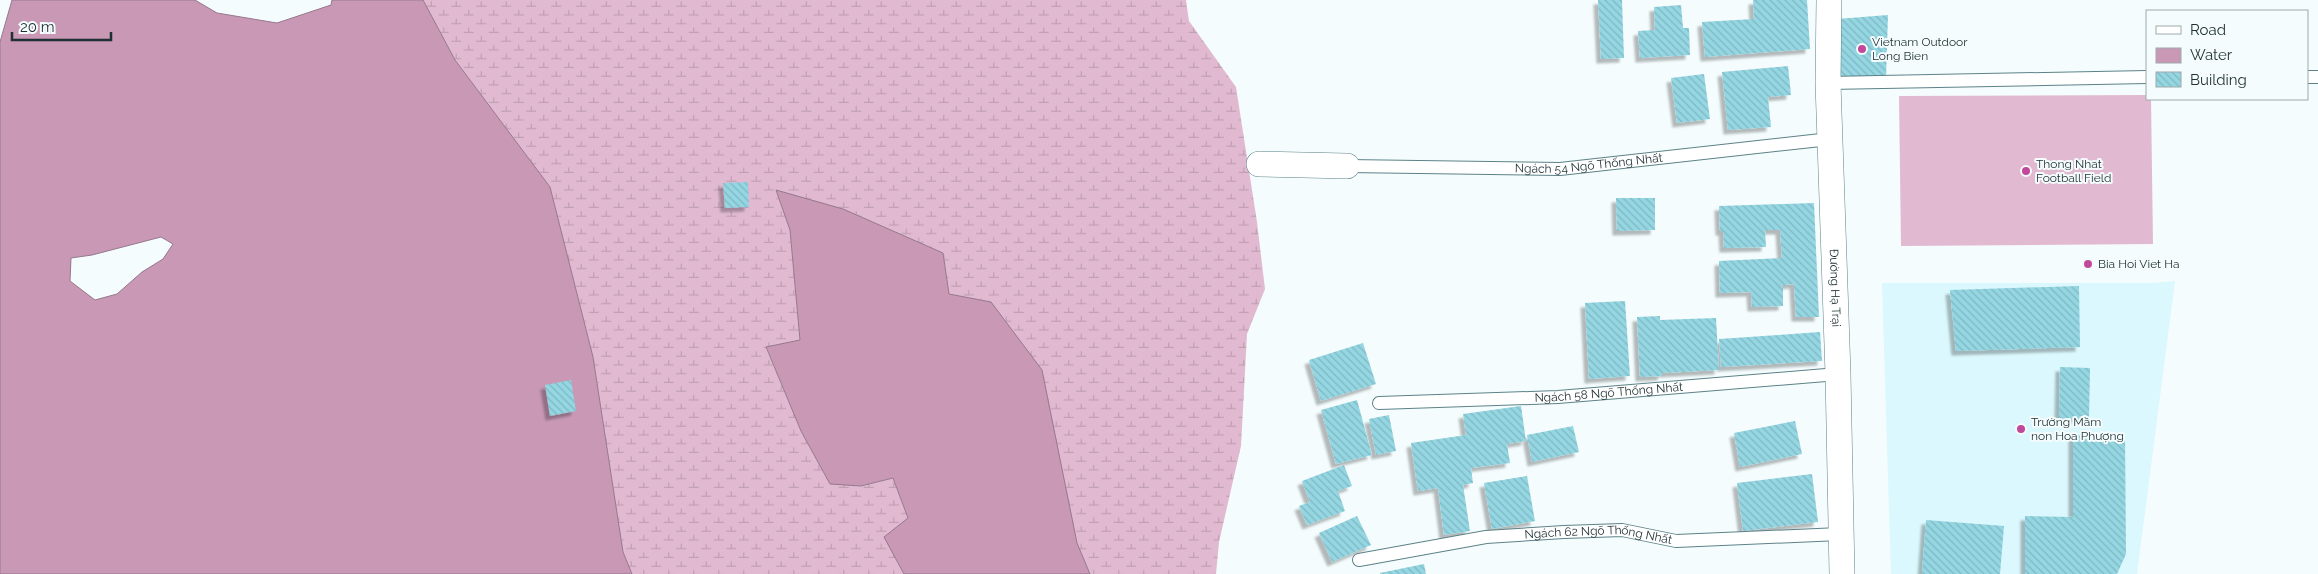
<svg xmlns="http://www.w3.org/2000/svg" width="2318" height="574" font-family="Raleway,sans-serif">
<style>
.built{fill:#daf8fd}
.wetland{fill:url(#wetland-marsh)}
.pitch{fill:#e1bad1}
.water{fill:#c898b5;stroke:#95788e;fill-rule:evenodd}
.building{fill:url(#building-back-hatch);filter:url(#shadow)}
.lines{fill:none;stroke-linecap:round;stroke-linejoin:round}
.lane-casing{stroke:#5c8288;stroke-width:14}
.street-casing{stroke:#5c8288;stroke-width:26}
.lane{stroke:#fff;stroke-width:12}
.street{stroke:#fff;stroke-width:25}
.poi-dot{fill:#c2489b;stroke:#f4fcfd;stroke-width:2}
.labels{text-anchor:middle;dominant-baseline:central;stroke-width:4;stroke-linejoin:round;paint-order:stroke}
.poi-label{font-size:12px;fill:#1f2f32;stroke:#f4fcfd;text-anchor:start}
.street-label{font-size:12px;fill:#1f2f32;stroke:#f4fcfd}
</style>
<defs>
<pattern id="wetland-marsh" width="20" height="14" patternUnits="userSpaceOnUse" patternTransform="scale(1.25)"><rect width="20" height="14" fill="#e1bad1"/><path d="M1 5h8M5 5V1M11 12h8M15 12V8" fill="none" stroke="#c1a0b4"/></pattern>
<pattern id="building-back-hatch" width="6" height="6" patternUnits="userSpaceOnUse" patternTransform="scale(1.25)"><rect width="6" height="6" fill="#94d6e2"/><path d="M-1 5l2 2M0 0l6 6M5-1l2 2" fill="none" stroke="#7fb8c2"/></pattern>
<filter id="shadow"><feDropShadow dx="-4.5" dy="4.5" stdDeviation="1" flood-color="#0004"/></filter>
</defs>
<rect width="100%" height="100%" fill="#f4fcfd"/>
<path class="built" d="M 2175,281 L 2137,574 L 1891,574 L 1882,283 L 2152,283 Z"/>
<path class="wetland" d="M 423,0 L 1186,0 L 1189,21 L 1236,87 L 1257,222 L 1265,289 L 1247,334 L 1241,446 L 1219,542 L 1216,574 L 1090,574 L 1077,543 L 1058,459 L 949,294 L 943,253 L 895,232 L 776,190 L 790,230 L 800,340 L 766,348 L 801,431 L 830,484 L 861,486 L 893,478 L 908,518 L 885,537 L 904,574 L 632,574 L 623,552 L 593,357 L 550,187 L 455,60 Z"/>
<path class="pitch" d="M 2147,95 L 2147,99 L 2151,99 L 2153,244 L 1901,246 L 1899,96 Z"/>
<path class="water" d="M 12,0 L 195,0 L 217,13 L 277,23 L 331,5 L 332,0 L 423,0 L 455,60 L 550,187 L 593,357 L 623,552 L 632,574 L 0,574 L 0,42 ZM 161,237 L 173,244 L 163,259 L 142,272 L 117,294 L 95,300 L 70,281 L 71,258 L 92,255 Z
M 776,190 L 843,209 L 943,253 L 949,294 L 991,302 L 1042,370 L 1077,543 L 1090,574 L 904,574 L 884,537 L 908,518 L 893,478 L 861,486 L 830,484 L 801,431 L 766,347 L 800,340 L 790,230 Z"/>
<path class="building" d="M 1598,0 L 1622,0 L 1624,58 L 1601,59 Z
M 1753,0 L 1807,0 L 1810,49 L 1705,57 L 1702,22 L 1754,19 Z
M 1681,5 L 1683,28 L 1689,28 L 1690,55 L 1640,58 L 1638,31 L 1655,30 L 1654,7 Z
M 1888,15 L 1886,79 L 1837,79 L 1837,19 Z
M 1788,66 L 1791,95 L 1768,97 L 1771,127 L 1728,130 L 1722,72 Z
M 1704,74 L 1710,119 L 1677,123 L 1671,78 Z
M 748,182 L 749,207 L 725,208 L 723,183 Z
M 1616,198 L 1655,198 L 1655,230 L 1617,231 Z
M 1814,203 L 1819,317 L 1796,317 L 1794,284 L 1783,285 L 1783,306 L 1752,307 L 1751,292 L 1720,293 L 1719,261 L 1782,258 L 1780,230 L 1765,230 L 1766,247 L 1724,248 L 1723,231 L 1720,231 L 1719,206 Z
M 2079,286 L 2080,347 L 1956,351 L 1950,290 Z
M 1625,301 L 1630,376 L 1589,379 L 1585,303 Z
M 1660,316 L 1660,320 L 1716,318 L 1719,370 L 1662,373 L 1662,376 L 1640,377 L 1637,317 Z
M 1820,332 L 1822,361 L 1721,367 L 1719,339 Z
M 1363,343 L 1376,384 L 1321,401 L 1309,360 Z
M 2060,367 L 2090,368 L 2089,419 L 2059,418 Z
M 571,380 L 576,411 L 550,416 L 545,385 Z
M 1357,400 L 1372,455 L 1336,464 L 1321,410 Z
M 1521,406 L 1526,441 L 1507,444 L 1510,463 L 1471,468 L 1473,483 L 1463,485 L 1470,531 L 1444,535 L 1438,488 L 1418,491 L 1411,443 L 1466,435 L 1463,414 Z
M 1389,415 L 1396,451 L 1376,455 L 1369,419 Z
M 1795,421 L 1802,454 L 1740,467 L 1734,433 Z
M 1573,426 L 1579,452 L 1532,462 L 1527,435 Z
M 2073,435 L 2125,436 L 2126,554 L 2117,574 L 2025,574 L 2025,516 L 2073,517 Z
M 1344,465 L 1352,486 L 1338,491 L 1345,511 L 1307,525 L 1299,506 L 1310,502 L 1302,481 Z
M 1812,474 L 1818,522 L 1743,531 L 1737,483 Z
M 1527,476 L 1535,521 L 1492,529 L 1484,483 Z
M 1357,516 L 1371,545 L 1332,562 L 1319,533 Z
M 1926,520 L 2004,526 L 2000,574 L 1922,574 Z
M 1424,564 L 1426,574 L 1380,574 L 1380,573 Z"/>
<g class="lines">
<g class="lane-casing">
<g id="lane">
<path d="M 2307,77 L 2318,77"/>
<path d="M 1828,83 L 2147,77"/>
<path id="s1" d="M 1347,166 L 1560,169 L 1830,139"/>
<path id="s2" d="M 1379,403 L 1558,397 L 1838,374"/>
<path id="s3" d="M 1359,560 L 1486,537 L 1564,532 L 1622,530 L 1676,541 L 1840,534"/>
</g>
</g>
<g class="street-casing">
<g id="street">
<path id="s4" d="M 1829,0 L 1828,83 L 1838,374 L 1842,574"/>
<path d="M 1259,164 L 1347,166"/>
</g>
</g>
<use href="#lane" class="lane"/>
<use href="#street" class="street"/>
</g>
<g class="poi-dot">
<circle cx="1862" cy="49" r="5"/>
<circle cx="2026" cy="171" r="5"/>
<circle cx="2088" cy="264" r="5"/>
<circle cx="2021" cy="429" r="5"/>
</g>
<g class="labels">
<g class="poi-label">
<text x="1872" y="42">Vietnam Outdoor<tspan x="1872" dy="14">Long Bien</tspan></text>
<text x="2036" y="164">Thong Nhat<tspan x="2036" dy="14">Football Field</tspan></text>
<text x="2098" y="264">Bia Hoi Viet Ha</text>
<text x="2031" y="422">Trường Mầm<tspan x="2031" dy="14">non Hoa Phượng</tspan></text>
</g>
<g class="street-label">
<text stroke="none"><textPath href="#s1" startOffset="242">Ngách 54 Ngõ Thống Nhất</textPath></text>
<text stroke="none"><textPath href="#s4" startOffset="288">Đường Hạ Trại</textPath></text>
<text stroke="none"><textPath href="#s2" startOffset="230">Ngách 58 Ngõ Thống Nhất</textPath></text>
<text stroke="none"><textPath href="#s3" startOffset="242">Ngách 62 Ngõ Thống Nhất</textPath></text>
</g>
</g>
<rect x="2146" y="10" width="162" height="90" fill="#f4fcfd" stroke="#9faaac"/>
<rect x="2156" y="26" width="25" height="8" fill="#ffffff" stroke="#9faaac"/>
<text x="2190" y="35" font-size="15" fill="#1f2f32">Road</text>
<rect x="2156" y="48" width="25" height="15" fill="#c898b5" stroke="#9faaac"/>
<text x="2190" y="60" font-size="15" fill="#1f2f32">Water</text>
<rect x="2156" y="72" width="25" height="15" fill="url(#building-back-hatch)" stroke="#9faaac"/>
<text x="2190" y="85" font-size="15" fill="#1f2f32">Building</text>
<path d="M12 32v8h99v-8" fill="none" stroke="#1f2f32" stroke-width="2.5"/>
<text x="20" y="32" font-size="15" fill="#1f2f32" stroke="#f4fcfd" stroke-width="4" paint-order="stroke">20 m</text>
</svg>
